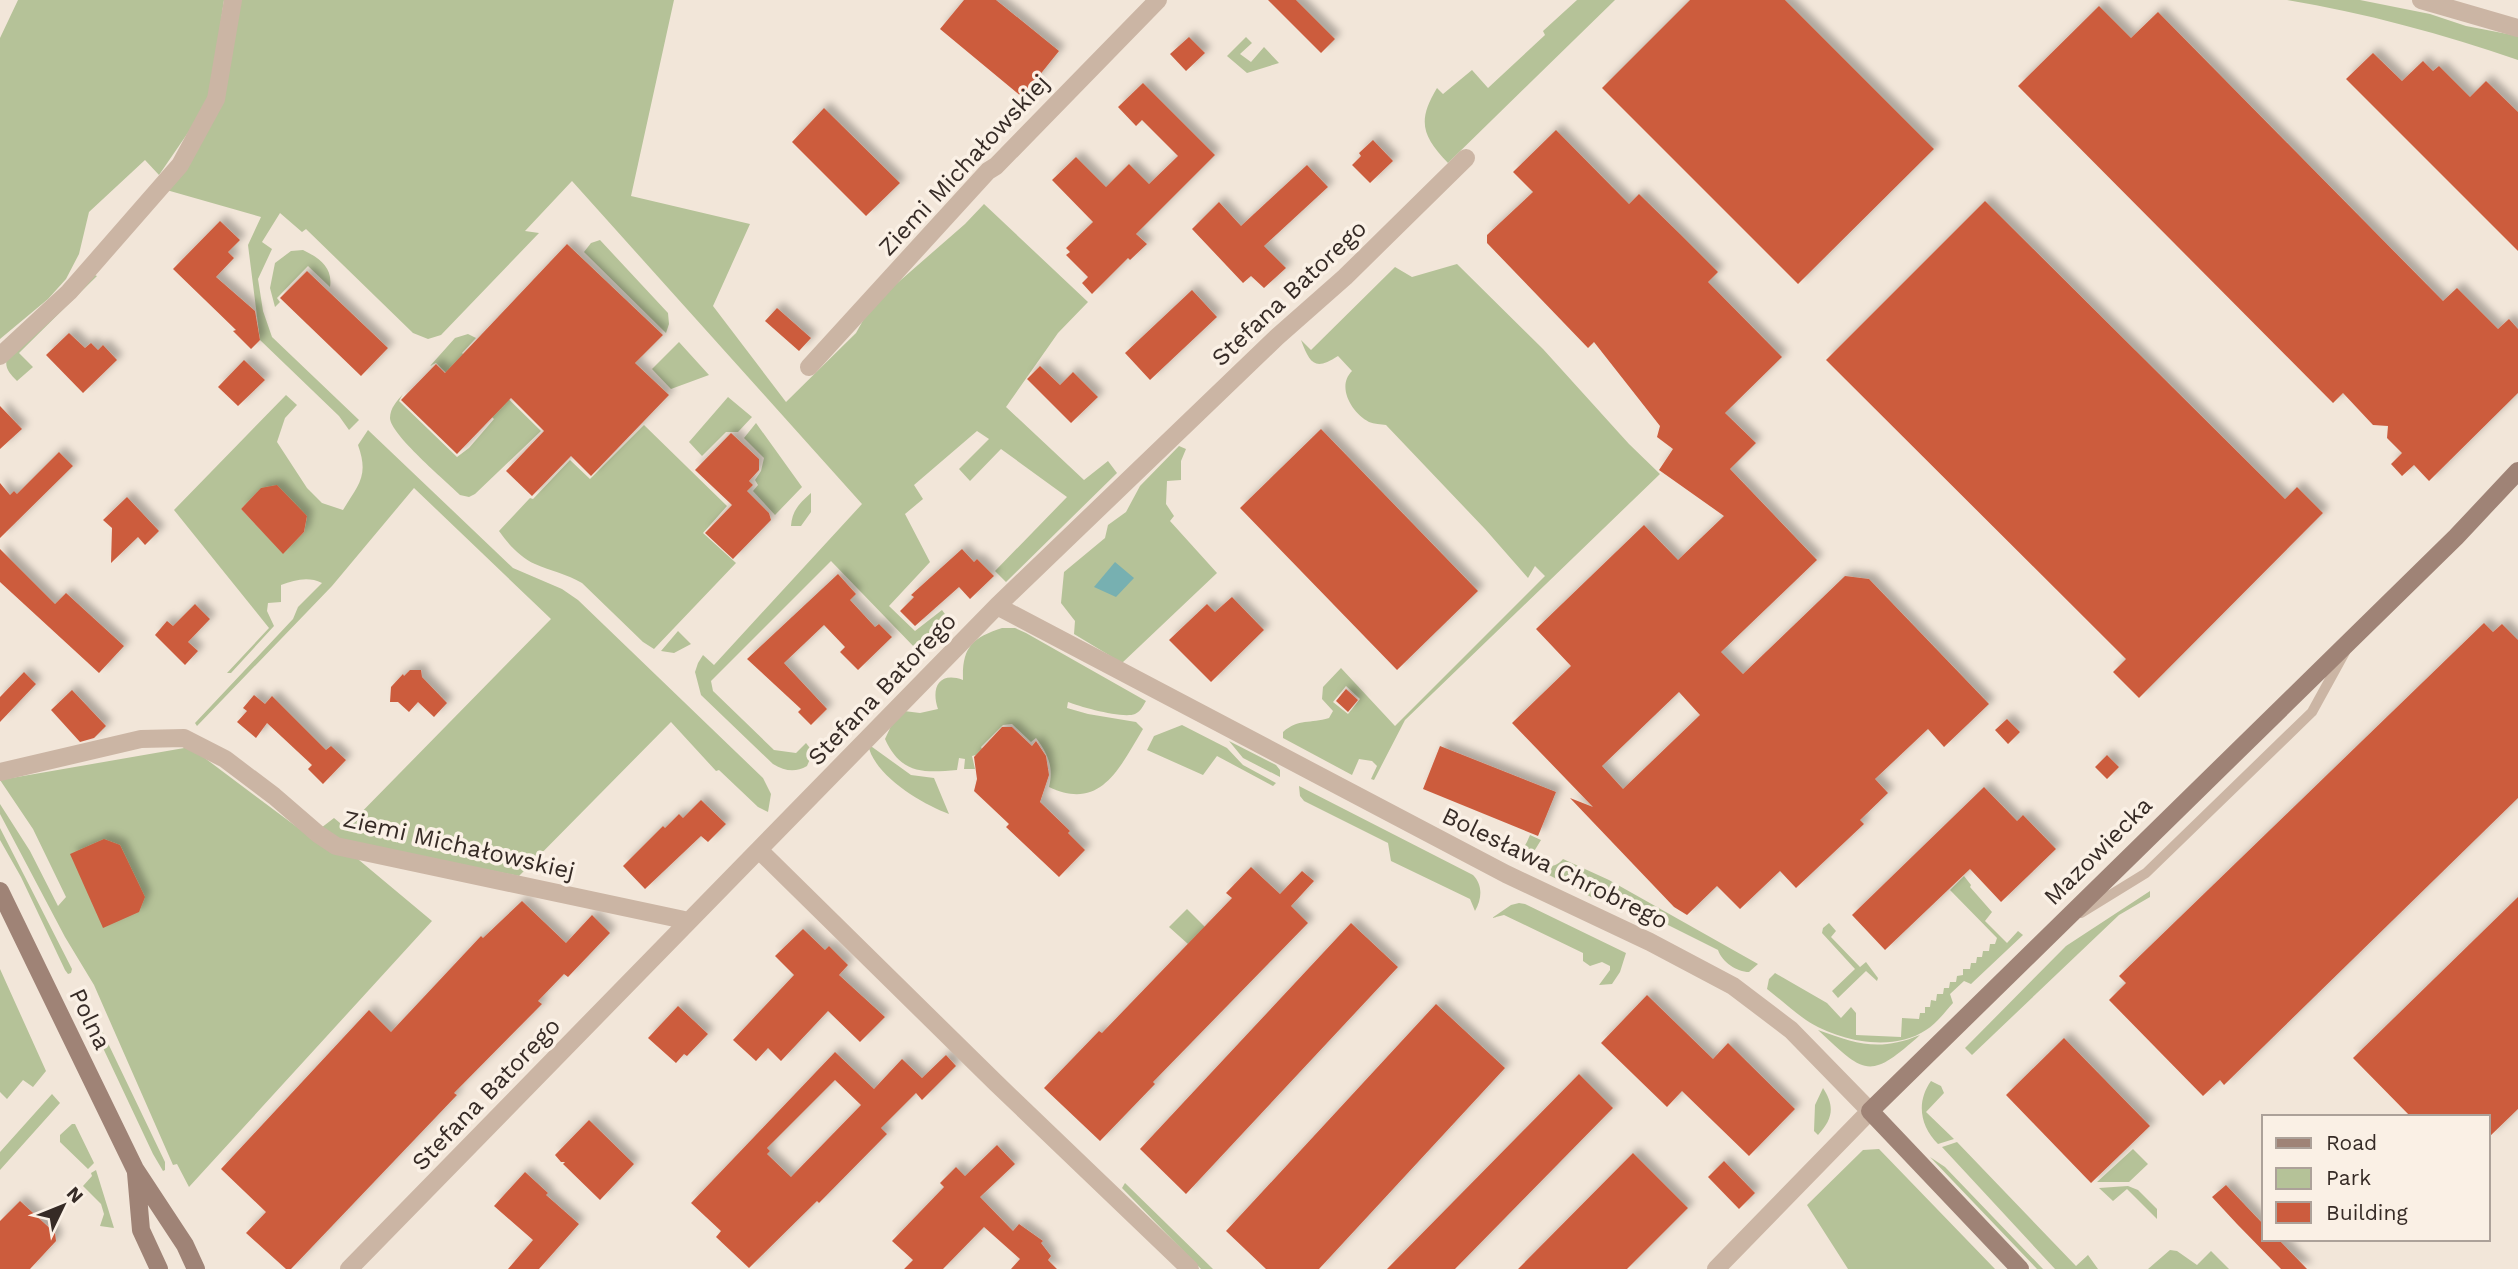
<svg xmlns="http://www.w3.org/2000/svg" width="2518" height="1269" font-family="'Work Sans',sans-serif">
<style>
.green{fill:#b5c298;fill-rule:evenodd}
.water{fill:#77b0b1}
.building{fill:#cc5c3e;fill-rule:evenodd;filter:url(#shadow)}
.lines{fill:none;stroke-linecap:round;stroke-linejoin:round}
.lane{stroke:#cbb5a4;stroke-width:10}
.street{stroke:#cbb5a4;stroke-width:18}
.secondary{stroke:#9f8376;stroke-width:18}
.labels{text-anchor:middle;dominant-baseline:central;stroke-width:7;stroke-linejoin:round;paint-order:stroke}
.street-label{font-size:24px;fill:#362b26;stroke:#faf0e5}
</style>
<defs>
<filter id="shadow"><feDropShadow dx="6" dy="-6" stdDeviation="3.5" flood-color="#0004"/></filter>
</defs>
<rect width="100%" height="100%" fill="#f2e6d9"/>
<path class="green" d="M 18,0 L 224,0 L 209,102 L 159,175 L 145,160 L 89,212 L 79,254 L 66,279 L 48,299 L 0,339 L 0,38 Z
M 236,0 L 674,0 L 631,196 L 750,224 L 713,306 L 786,402 L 856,333 L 871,306 L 965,224 L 984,204 L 1088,302 L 1058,333 L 1006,407 L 1084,480 L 1108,461 L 1117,473 L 1006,582 L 995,571 L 1067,497 L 1001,449 L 970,481 L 959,469 L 989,439 L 977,431 L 914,485 L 923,499 L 905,514 L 930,562 L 889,606 L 915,631 L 942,610 L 950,621 L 917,650 L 831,561 L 711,681 L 713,691 L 774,750 L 796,753 L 806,743 L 813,752 L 807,766 C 795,773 785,771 773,764 L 701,695 L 695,672 L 698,663 L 703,655 L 714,665 L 862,504 L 572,181 L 525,231 L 539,233 L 441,335 L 428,339 L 413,333 L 306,229 L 302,232 L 280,213 L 262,242 L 272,249 L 258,279 L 263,311 L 272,337 L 359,420 L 349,430 L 339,416 L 260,340 L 248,245 L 261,217 L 163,189 L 220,101 Z
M 1577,0 L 1615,0 L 1448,163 C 1422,136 1417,121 1437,88 L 1443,94 L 1472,70 L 1488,88 L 1545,35 L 1543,31 Z
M 2287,0 L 2360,0 L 2430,14 L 2466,26 L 2518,36 L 2518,60 C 2443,34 2365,13 2287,0 Z
M 1246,37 L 1252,43 L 1240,54 L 1251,62 L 1264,47 L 1279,63 L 1247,73 L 1227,56 Z
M 600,240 L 668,313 L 669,324 L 666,333 L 584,252 L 591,243 Z
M 303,250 C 320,258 333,268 330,287 L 308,266 L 277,298 L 280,302 L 275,307 L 270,288 L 275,263 L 291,251 Z
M 1457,264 L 1543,349 L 1629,444 L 1660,474 L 1405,720 L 1374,780 L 1371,779 L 1377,766 L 1372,761 L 1359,759 L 1352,775 L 1283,738 L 1283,732 C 1299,718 1310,724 1329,718 L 1333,711 L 1322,699 L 1323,687 L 1341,668 L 1395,726 L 1545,576 L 1535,566 L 1528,578 L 1485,529 L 1386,425 C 1381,424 1374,424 1369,422 C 1352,413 1336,387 1352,371 L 1338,356 C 1315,371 1310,364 1301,340 L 1311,350 L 1395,267 L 1412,277 ZM 1346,686 L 1360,699 L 1348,714 L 1333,702 Z
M 92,274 L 97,276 L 19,353 L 33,367 L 17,381 C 10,374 4,368 7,358 Z
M 468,334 L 476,338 L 462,353 L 541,431 L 475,494 L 469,497 L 460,495 C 446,481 390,434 390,418 C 390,408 397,401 403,394 L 399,401 L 457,457 L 469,448 L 494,419 L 436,363 L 430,366 L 455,338 Z
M 679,342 L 709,375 L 671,389 L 652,369 Z
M 286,395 L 297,405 L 285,418 L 277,442 L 307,488 L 322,503 L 343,510 C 359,484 369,476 358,445 L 368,430 L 513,568 L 562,589 L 578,600 L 763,778 L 771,794 L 768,812 L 758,807 L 719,770 L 716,771 L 671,722 L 519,876 L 334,839 L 321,828 L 334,818 L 346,828 L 551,619 L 414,488 L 332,586 L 197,726 L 195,723 L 293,619 L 298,607 L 322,583 C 308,576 295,580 281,585 L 281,602 L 268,603 L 267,611 L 274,626 L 231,673 L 227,673 L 269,628 L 174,510 ZM 261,489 L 307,516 L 304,532 L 283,553 L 241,509 Z
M 728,397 L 752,417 L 738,432 L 726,432 L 702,456 L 689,442 Z
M 756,423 L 802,487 L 775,515 L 753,491 L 758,485 L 755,480 L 761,471 L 764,458 L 744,438 Z
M 644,425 L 727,506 L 703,533 L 736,563 L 654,649 L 643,642 L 582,583 C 567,574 551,571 535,564 C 520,557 508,544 499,531 L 530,498 L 533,499 L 570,460 L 590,479 Z
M 1179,446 L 1186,449 L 1181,461 L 1181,480 L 1167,481 L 1166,504 L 1174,516 L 1170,521 L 1217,573 L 1122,663 L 1074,634 L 1075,621 L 1061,603 L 1064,572 L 1105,538 L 1108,525 L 1126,512 L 1140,486 Z
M 811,493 L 811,512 L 801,526 L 791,526 C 792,510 800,503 811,493 Z
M 1002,628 L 1015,628 L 1026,633 L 1146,701 C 1143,706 1141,711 1135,714 C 1123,719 1081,707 1068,702 L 1067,708 L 1088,714 L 1136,722 L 1143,729 C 1120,767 1101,812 1049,787 C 1054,767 1048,754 1036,738 L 1031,742 L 1012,724 L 1003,725 L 981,747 L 982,749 L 976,755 L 972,756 L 975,769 L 964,769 L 965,759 L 959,758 L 957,770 C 923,773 901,774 885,739 L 891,726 L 904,711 L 920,713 L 938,709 C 931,689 938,671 963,680 C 962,647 972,638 1002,628 Z
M 678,631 L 691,644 L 674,653 L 661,651 Z
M 1182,725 L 1227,748 L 1243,765 L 1276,783 L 1273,786 L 1217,756 L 1203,775 L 1147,750 L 1154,736 Z
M 1229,741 L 1276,765 L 1280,770 L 1280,777 L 1243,758 Z
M 868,744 L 911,775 L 934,778 L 949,814 C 922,804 873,775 868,744 Z
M 190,747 L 329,851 L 353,855 L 432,921 L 189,1187 L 177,1164 L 173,1165 L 94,985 L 65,937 L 0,814 L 0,804 L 30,851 L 58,906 L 66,897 L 33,829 L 0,780 Z
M 1299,786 L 1473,875 C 1483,885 1482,899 1475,911 L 1470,899 L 1391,861 L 1388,843 L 1304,801 L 1300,796 Z
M 0,828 L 72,969 L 71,973 L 68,974 L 65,970 L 21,877 L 0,840 Z
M 1530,835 L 1541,840 L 1533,853 C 1541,865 1552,872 1563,859 L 1609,880 L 1758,964 L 1749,972 C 1737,972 1722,962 1718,950 L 1644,913 C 1638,903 1631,906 1622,903 C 1616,902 1609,898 1604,895 L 1593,898 L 1499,849 L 1502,845 L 1509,845 L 1513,851 C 1524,851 1526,844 1530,835 Z
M 1964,876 L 1971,885 L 1970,887 L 1992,912 L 1985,921 L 2007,943 L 2018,931 L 2023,935 L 1971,984 L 1964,981 L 1950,994 L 1953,1003 C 1945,1012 1936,1024 1926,1030 C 1892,1053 1838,1041 1806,1020 C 1793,1011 1780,999 1767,989 L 1769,979 L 1775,973 L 1827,1003 L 1841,1018 L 1851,1007 L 1856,1013 L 1856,1035 L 1901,1037 L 1902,1018 L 1919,1019 L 1920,1013 L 1925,1013 L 1925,1007 L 1930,1007 L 1931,1000 L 1936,1001 L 1937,994 L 1943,994 L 1944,988 L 1949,988 L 1950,982 L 1956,982 L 1957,976 L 1963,975 L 1963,969 L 1970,969 L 1971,963 L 1976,963 L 1977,957 L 1982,957 L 1983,951 L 1989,951 L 1990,944 L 1995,944 L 1997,938 L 1950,890 Z
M 2150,891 L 2150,897 L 2119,915 L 1972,1055 L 1965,1048 L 2066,946 Z
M 1519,903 L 1525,904 L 1626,953 L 1620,972 L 1612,984 L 1599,985 L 1610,970 L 1610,966 L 1602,962 L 1590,966 L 1583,961 L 1583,953 L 1504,915 L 1492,918 L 1511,905 Z
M 1187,909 L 1205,927 L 1188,944 L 1169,927 Z
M 1829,923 L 1836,931 L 1831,937 L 1860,967 L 1866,962 L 1878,978 L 1877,981 L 1866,971 L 1838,998 L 1832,991 L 1855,969 L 1822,933 L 1823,928 Z
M 0,969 L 46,1071 L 33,1087 L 23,1080 L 7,1099 L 0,1092 Z
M 93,1012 L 165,1162 L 165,1170 L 163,1171 L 153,1154 L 87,1014 Z
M 1818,1030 C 1857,1044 1879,1052 1920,1035 C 1869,1081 1865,1074 1818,1030 Z
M 1931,1081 L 1941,1086 L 1944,1093 L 1926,1112 L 1954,1139 L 1938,1144 C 1920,1126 1916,1102 1931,1081 Z
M 1823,1088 C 1835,1106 1833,1119 1818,1135 L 1814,1131 L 1815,1105 Z
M 52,1094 L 60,1103 L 0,1170 L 0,1152 Z
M 72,1124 L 75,1124 L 94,1163 L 88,1169 L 60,1142 L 60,1135 Z
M 1957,1142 L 2076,1266 L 2088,1255 L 2098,1269 L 2055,1269 L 1942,1147 Z
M 1879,1149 L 1995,1269 L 1848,1269 L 1807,1205 L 1863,1150 Z
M 2133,1149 L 2148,1164 L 2129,1182 L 2097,1182 Z
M 1930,1157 L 1945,1167 L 2043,1269 L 2037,1269 Z
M 96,1170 L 114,1228 L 100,1226 L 104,1214 L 101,1204 L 83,1186 L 92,1176 L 91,1173 Z
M 1125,1183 L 1213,1269 L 1201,1269 L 1122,1188 Z
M 2128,1186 L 2138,1190 L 2157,1209 L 2157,1219 L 2127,1189 L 2113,1201 L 2099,1188 Z
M 2170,1250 L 2177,1251 L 2197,1265 L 2211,1251 L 2229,1269 L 2148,1269 Z"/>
<path class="water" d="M 1115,562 L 1134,578 L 1116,597 L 1094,587 Z"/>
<path class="building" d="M 964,0 L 996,0 L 1059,51 L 1022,97 L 940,29 Z
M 1268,0 L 1296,0 L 1335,39 L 1321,53 Z
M 1690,0 L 1785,0 L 1934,149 L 1798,284 L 1602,88 Z
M 2099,6 L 2131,38 L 2158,12 L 2443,301 L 2457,288 L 2498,329 L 2509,319 L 2518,329 L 2518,393 L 2429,481 L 2414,465 L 2402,476 L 2391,464 L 2402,453 L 2387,438 L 2388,426 L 2373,425 L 2343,393 L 2333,403 L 2018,86 Z
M 1189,37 L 1205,53 L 1186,71 L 1170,54 Z
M 2373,53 L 2402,81 L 2423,61 L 2433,71 L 2439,66 L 2470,97 L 2486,81 L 2518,112 L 2518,251 L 2346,79 Z
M 1143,83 L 1215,155 L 1136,234 L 1147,244 L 1130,260 L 1128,258 L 1092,294 L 1082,283 L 1088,277 L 1066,255 L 1070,252 L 1066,248 L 1093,222 L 1052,180 L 1076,157 L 1106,187 L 1129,164 L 1149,184 L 1178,156 L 1142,120 L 1136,126 L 1118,107 Z
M 824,108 L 900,183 L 866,216 L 792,142 Z
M 1556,130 L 1629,204 L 1639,194 L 1680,234 L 1718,272 L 1708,282 L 1782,357 L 1725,413 L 1756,443 L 1730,469 L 1817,560 L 1721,652 L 1743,674 L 1845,576 L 1869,579 L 1989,704 L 1944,747 L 1928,729 L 1875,779 L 1888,793 L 1860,820 L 1864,824 L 1796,888 L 1780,871 L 1740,909 L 1717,886 L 1687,915 L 1674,907 L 1570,798 L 1593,807 L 1512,723 L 1571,666 L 1536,629 L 1644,525 L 1678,560 L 1724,516 L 1659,470 L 1673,449 L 1657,437 L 1660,426 L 1594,342 L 1588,348 L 1487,243 L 1487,235 L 1533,192 L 1513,172 ZM 1679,692 L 1700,715 L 1623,789 L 1602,766 Z
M 1373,140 L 1393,161 L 1370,183 L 1352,165 L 1361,156 L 1359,153 Z
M 1307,165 L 1328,187 L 1264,246 L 1286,268 L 1264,288 L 1251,276 L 1243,283 L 1192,229 L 1219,202 L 1241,226 Z
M 1985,201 L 2285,499 L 2297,487 L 2323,513 L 2139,698 L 2113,672 L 2126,659 L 1826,360 Z
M 220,221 L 240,240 L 228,252 L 234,258 L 216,277 L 255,311 L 260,340 L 251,349 L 233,331 L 236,330 L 173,269 Z
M 567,244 L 663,335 L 635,363 L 669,395 L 591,476 L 571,456 L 532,496 L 506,471 L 544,431 L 511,398 L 457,454 L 401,400 L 436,364 L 445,373 Z
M 307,271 L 388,348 L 361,376 L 280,298 Z
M 1192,290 L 1217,317 L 1150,380 L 1125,353 Z
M 777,308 L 811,338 L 799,351 L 765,321 Z
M 69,333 L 85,348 L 91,343 L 98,350 L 103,345 L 117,360 L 83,393 L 46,355 Z
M 244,360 L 265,380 L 238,406 L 218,387 Z
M 1040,366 L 1060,385 L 1073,372 L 1098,397 L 1071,423 L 1027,379 Z
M 0,406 L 22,429 L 0,449 Z
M 1321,429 L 1478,591 L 1397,670 L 1240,508 Z
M 731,433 L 759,459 L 759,470 L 749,481 L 753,485 L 747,491 L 769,513 L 771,520 L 733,559 L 705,533 L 732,505 L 695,470 Z
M 59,452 L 73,466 L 0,538 L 0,483 L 10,495 L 14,491 L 17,494 Z
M 277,485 L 307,516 L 304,532 L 283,554 L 241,509 L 261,488 Z
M 127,497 L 159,531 L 145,545 L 138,537 L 111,563 L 112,528 L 103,520 Z
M 0,549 L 55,604 L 66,593 L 124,646 L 99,673 L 0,582 Z
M 962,549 L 974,562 L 977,559 L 994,576 L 970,599 L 959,587 L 915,626 L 900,611 L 914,597 L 911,595 Z
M 838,574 L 856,594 L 850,600 L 875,627 L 879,624 L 892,637 L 858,670 L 840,652 L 845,647 L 824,625 L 784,663 L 827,709 L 811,725 L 798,712 L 801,709 L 747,659 Z
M 1232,597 L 1264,630 L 1211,682 L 1169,640 L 1207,604 L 1215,612 Z
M 195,604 L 210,619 L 188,642 L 198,651 L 185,665 L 155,635 L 167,621 L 173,626 Z
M 2484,623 L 2493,632 L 2502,624 L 2518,640 L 2518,798 L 2224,1085 L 2220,1080 L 2203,1096 L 2109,1000 L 2126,983 L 2119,976 Z
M 410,670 L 421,670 L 422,677 L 447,703 L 434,717 L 418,702 L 409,712 L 398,702 L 390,702 L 391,687 L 403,674 L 404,676 Z
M 24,672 L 36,684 L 0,722 L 0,697 Z
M 1346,689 L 1358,700 L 1348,712 L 1336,701 Z
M 72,690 L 106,726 L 94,738 L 80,742 L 51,710 Z
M 254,695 L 265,704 L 272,696 L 326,750 L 331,746 L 346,760 L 323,784 L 308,769 L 312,765 L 267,723 L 256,738 L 237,722 L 247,711 L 243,708 Z
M 2007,719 L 2020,732 L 2008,744 L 1995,730 Z
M 1002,727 L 1012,727 L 1032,746 L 1036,741 L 1046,756 L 1049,775 L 1040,802 L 1070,831 L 1068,833 L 1085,850 L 1059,877 L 1006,827 L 1009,824 L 974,791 L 977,779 L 974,757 Z
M 1440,746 L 1556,792 L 1538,836 L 1423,789 Z
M 2107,755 L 2119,767 L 2107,779 L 2095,767 Z
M 1984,787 L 2017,821 L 2023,815 L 2056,849 L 2001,902 L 1970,869 L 1885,950 L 1852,915 Z
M 701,800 L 726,824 L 708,842 L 701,836 L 645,889 L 623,866 L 663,826 L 665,828 L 679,814 L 683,818 Z
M 104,839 L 120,845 L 145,897 L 139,912 L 103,928 L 70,854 Z
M 1251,867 L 1280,894 L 1302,871 L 1314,881 L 1291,906 L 1308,923 L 1153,1082 L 1155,1084 L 1100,1141 L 1044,1088 L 1099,1031 L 1102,1033 L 1232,898 L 1226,893 Z
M 2518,897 L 2518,1109 L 2488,1138 L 2488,1117 L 2411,1117 L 2353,1058 Z
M 522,901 L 566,943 L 592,915 L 610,933 L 568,977 L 564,974 L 538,1001 L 542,1004 L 454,1093 L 457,1095 L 291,1269 L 286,1269 L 246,1233 L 266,1212 L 221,1169 L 369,1010 L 391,1032 L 481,936 L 483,938 Z
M 1351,923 L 1398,967 L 1186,1194 L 1140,1149 Z
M 803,929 L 825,950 L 829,946 L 848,965 L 839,975 L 885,1017 L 860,1042 L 828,1011 L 781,1061 L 768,1048 L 756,1061 L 733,1040 L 794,975 L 775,956 Z
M 1647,995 L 1713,1059 L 1728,1043 L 1795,1109 L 1749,1156 L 1682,1091 L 1667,1107 L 1601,1043 Z
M 1436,1004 L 1505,1068 L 1319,1269 L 1266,1269 L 1226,1231 Z
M 678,1006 L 708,1034 L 687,1056 L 684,1054 L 676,1063 L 648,1038 Z
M 2064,1038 L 2150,1126 L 2091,1183 L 2006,1095 Z
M 835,1052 L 874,1089 L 902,1059 L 922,1078 L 946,1055 L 956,1066 L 922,1100 L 916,1093 L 881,1128 L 887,1134 L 819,1203 L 817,1201 L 749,1268 L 716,1237 L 721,1231 L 691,1203 ZM 835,1080 L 861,1105 L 791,1177 L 767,1154 L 770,1151 L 767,1148 Z
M 1579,1074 L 1613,1108 L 1455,1269 L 1387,1269 Z
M 589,1120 L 634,1164 L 600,1200 L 563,1164 L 565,1162 L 561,1162 L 555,1155 Z
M 997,1145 L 1015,1164 L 980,1197 L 1013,1231 L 1019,1224 L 1043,1241 L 1041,1243 L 1051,1256 L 1048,1260 L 1057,1269 L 1011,1269 L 1020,1259 L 984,1227 L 943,1269 L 904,1269 L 913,1260 L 892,1241 L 944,1187 L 940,1183 L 956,1167 L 965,1176 Z
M 1633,1153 L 1688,1208 L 1627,1269 L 1518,1269 Z
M 1724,1161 L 1755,1193 L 1739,1209 L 1708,1177 Z
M 525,1172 L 548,1193 L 546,1195 L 579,1224 L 539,1269 L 508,1269 L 533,1240 L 494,1206 Z
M 2226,1185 L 2264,1225 L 2264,1239 L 2278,1239 L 2307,1269 L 2281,1269 L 2237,1224 L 2212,1197 Z
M 20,1201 L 55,1233 L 56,1241 L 30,1269 L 0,1269 L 0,1221 Z"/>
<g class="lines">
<path class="lane" d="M 2081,913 L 2146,873 L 2312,712 L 2345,652"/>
<path class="street" d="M 2421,0 L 2518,28
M 0,356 L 69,292 L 180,165 L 216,99 L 233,0
M 809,367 L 988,171 L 996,166 L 1158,0
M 997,606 L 1506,874 L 1650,942 L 1733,986 L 1791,1030 L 1870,1111 L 1716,1269
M 0,772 L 141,739 L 184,738 L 225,759 L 274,796 L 318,834 L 336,846 L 689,921
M 759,850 L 996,1083 L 1190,1269
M 349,1269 L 997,606 L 1277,337 L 1345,277 L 1466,158"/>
<path class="secondary" d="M 0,891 L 135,1169 L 185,1245 L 196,1269
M 136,1173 L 141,1230 L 159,1269
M 2020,1269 L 1870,1111 L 2456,537 L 2518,471"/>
</g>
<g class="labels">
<g class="street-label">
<text transform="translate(964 165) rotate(-47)">Ziemi Michałowskiej</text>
<text transform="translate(1289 293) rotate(-43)">Stefana Batorego</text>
<text transform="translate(882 689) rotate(-46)">Stefana Batorego</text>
<text transform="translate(459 845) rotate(13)">Ziemi Michałowskiej</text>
<text transform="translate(2098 851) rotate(-45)">Mazowiecka</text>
<text transform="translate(1555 868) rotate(26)">Bolesława Chrobrego</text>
<text transform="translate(90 1019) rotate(64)">Polna</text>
<text transform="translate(486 1094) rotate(-46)">Stefana Batorego</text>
</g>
</g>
<rect x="2262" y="1115" width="228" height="126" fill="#faf0e5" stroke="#aca199" stroke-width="2"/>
<rect x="2276" y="1138" width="35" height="10" fill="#9f8376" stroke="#aca199" stroke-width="2"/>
<text x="2326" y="1150" font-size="21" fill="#362b26">Road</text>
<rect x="2276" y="1168" width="35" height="21" fill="#b5c298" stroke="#aca199" stroke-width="2"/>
<text x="2326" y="1185" font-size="21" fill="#362b26">Park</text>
<rect x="2276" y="1202" width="35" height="21" fill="#cc5c3e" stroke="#aca199" stroke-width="2"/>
<text x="2326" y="1220" font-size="21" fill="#362b26">Building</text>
<g transform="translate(63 1206) rotate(47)" stroke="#faf0e5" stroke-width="5" paint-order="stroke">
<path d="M0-5L12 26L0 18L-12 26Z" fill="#362b26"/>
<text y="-10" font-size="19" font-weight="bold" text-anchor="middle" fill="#362b26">N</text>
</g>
</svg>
